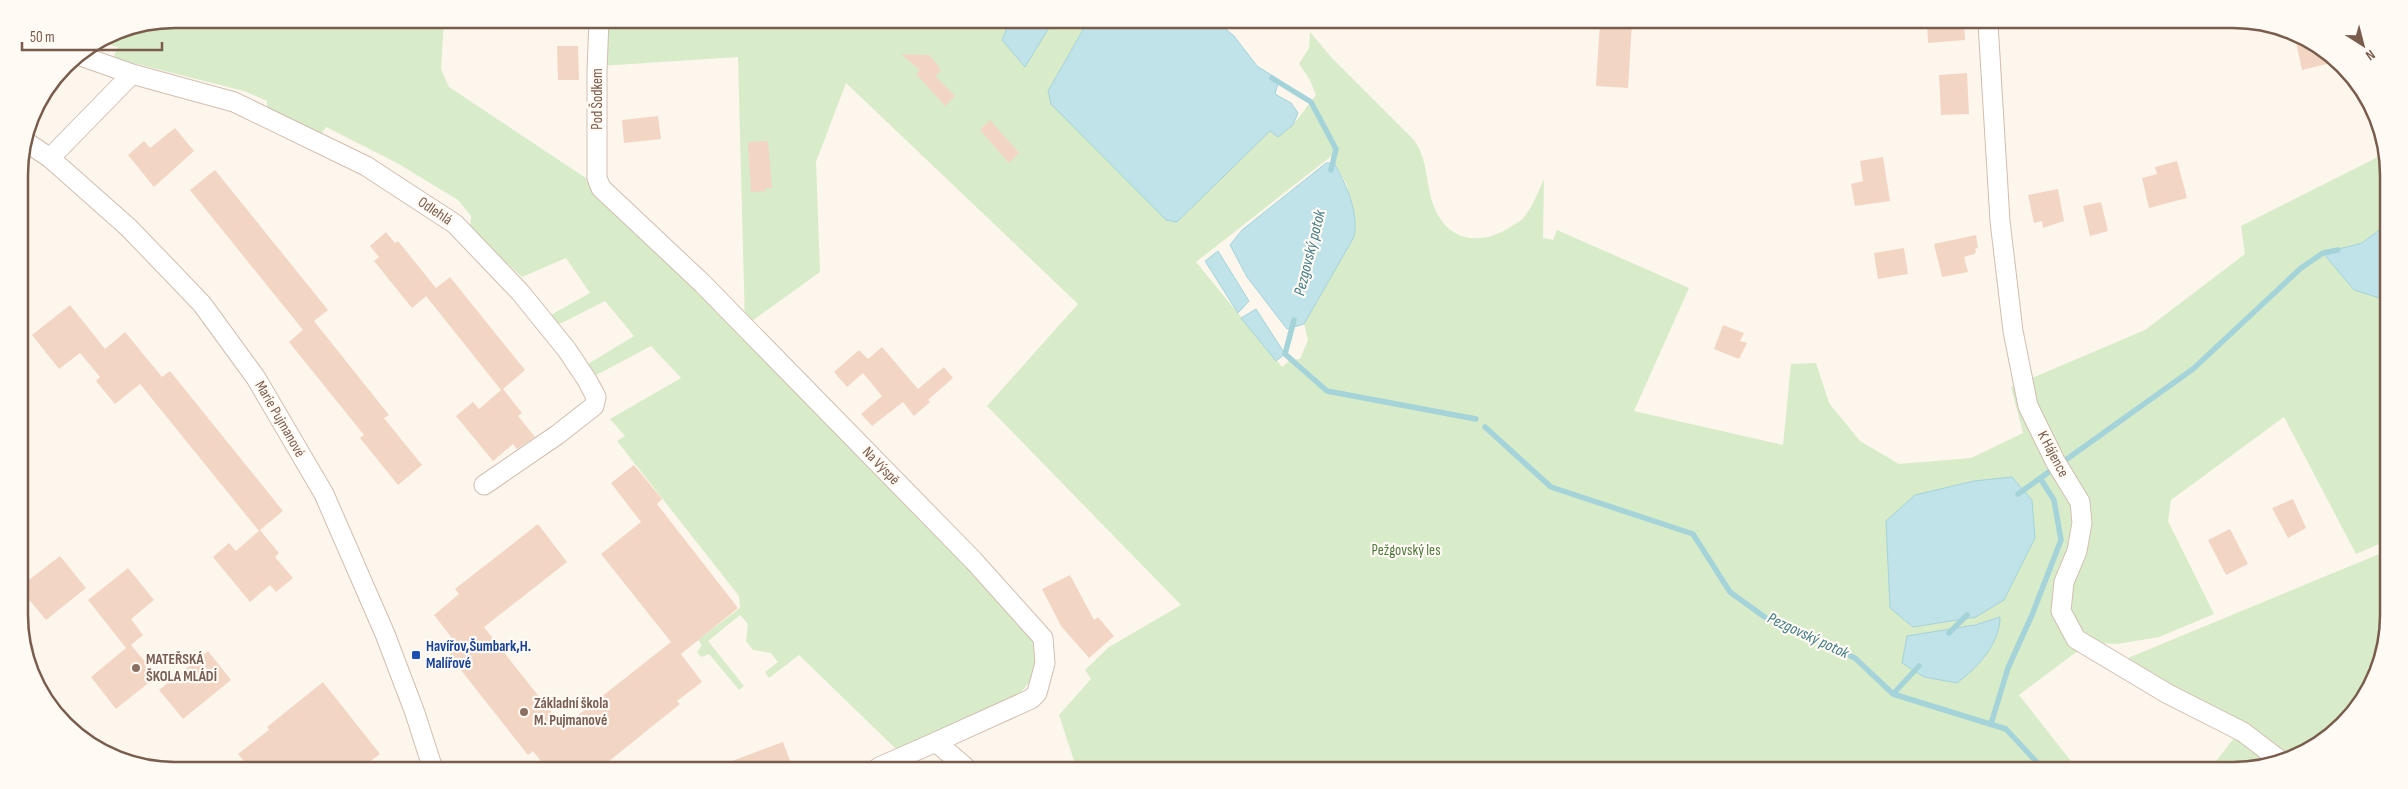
<svg xmlns="http://www.w3.org/2000/svg" width="2408" height="789" font-family="'Sofia Sans Condensed',sans-serif">
<style>
.green{fill:#d8ecc9;fill-rule:evenodd}
.water{fill:#bfe3e8;stroke:#a5d3da}
.lines{fill:none;stroke-linecap:round;stroke-linejoin:round}
.stream{stroke:#a5d3da;stroke-width:5.5}
.building{fill:#f3d5c3}
.minor-casing{stroke:#d1beb0;stroke-width:21}
.minor{stroke:#fff;stroke-width:19}
.transit-dot{fill:#1a4fb4;stroke:#fffaf3;stroke-width:2}
.education-dot{fill:#8d6e63;stroke:#fffaf3;stroke-width:2}
.labels{text-anchor:middle;dominant-baseline:central;stroke-width:4.5;stroke-linejoin:round;paint-order:stroke}
.street-label{font-size:15px;fill:#7a5c4d;stroke:#fffaf3}
.park-label{font-size:15px;fill:#537a41;stroke:#fffaf3}
.transit-label{font-size:15px;font-weight:bold;fill:#164399;stroke:#fffaf3;text-anchor:start}
.education-label{font-size:15px;font-weight:bold;fill:#785e54;stroke:#fffaf3;text-anchor:start}
.water-label{font-size:16px;font-style:italic;fill:#437c86;stroke:#fffaf3}
.rim{fill:none;stroke:#7a5c4d;stroke-width:2.5}
</style>
<rect width="100%" height="100%" fill="#fdf6ec"/>
<path class="green" d="M 174,19 L 444,19 L 441,69 L 449,87 L 601,188 L 745,326 L 738,57 L 600,66 L 600,20 L 1088,21 L 1048,91 L 1177,222 L 1270,130 L 1278,137 L 1293,125 L 1316,95 L 1310,80 L 1299,64 L 1309,48 L 1310,32 L 1332,58 L 1414,140 C 1429,161 1425,186 1435,209 C 1450,244 1484,245 1512,226 C 1516,223 1521,221 1524,217 C 1533,207 1538,191 1544,179 L 1543,238 L 1553,240 L 1557,230 L 1689,288 L 1634,411 L 1783,445 L 1791,364 L 1816,363 L 1829,403 L 1860,441 L 1899,464 L 1971,458 L 2023,433 L 2011,387 L 2145,330 L 2245,254 L 2241,226 L 2386,153 L 2384,542 L 2356,554 L 2284,417 L 2171,500 L 2168,521 L 2214,614 L 2159,637 L 2118,644 L 2099,643 L 2075,653 L 2019,695 L 2078,770 L 1076,767 L 1059,715 L 1091,679 L 1085,670 L 1109,647 L 1181,605 L 987,406 L 1078,304 L 846,83 L 816,162 L 820,272 L 745,326 L 1020,613 L 1045,663 L 1014,701 L 896,749 L 799,655 L 769,678 L 765,672 L 778,662 L 771,653 L 753,650 L 746,641 L 748,624 L 740,615 L 708,641 L 744,686 L 739,690 L 709,654 L 701,657 L 697,652 L 702,645 L 698,640 L 740,608 L 739,596 L 617,441 L 625,436 L 610,419 L 681,378 L 651,346 L 587,380 L 580,369 L 634,336 L 605,301 L 550,329 L 542,320 L 590,293 L 566,258 L 522,277 L 470,229 L 471,216 L 458,200 L 397,163 L 326,127 L 319,137 L 267,115 L 267,101 L 244,91 L 113,58 L 118,47 L 98,42 L 115,30 ZM 1334,154 L 1334,163 L 1347,185 L 1354,237 L 1304,324 L 1308,340 L 1300,359 L 1290,360 L 1282,367 L 1196,262 Z
M 2384,552 L 2384,655 L 2363,701 L 2329,738 L 2293,759 L 2241,721 L 2188,694 L 2128,658 Z
M 2235,737 L 2271,764 L 2244,770 L 2209,770 Z"/>
<path class="water" d="M 1010,21 L 1053,21 L 1025,67 L 1002,40 Z
M 1088,21 L 1216,21 L 1234,36 L 1257,66 L 1279,80 L 1275,94 L 1291,103 L 1298,113 L 1293,125 L 1278,137 L 1270,131 L 1177,222 L 1166,220 L 1051,104 L 1048,91 Z
M 1326,163 L 1334,163 C 1346,184 1359,212 1354,237 L 1304,324 L 1287,329 L 1247,277 L 1230,245 L 1242,230 Z
M 2386,225 L 2386,300 L 2354,290 L 2323,253 L 2362,243 Z
M 1218,251 L 1249,301 L 1238,313 L 1205,261 Z
M 1256,309 L 1285,354 L 1276,361 L 1241,318 Z
M 2012,477 L 2032,500 L 2035,538 L 2004,600 L 1976,617 L 1913,627 L 1890,608 L 1886,521 L 1915,495 L 1974,481 Z
M 2000,617 C 2000,644 1977,668 1957,683 L 1924,677 L 1902,663 L 1907,636 L 1975,625 Z"/>
<g class="lines">
<path class="stream" d="M 1272,78 L 1311,102 L 1336,149 L 1331,170
M 1294,320 L 1285,354 L 1327,391 L 1476,419
M 1485,427 L 1551,487 L 1693,534 L 1730,592 L 1766,618 L 1855,658 L 1893,694 L 2006,729 L 2043,769
M 2067,459 L 2193,369 L 2301,268 L 2323,253 L 2338,250
M 2018,494 L 2053,469
M 1949,633 L 1967,615
M 1893,694 L 1919,666
M 1991,724 L 2008,668 L 2032,615 L 2061,540 L 2054,500 L 2040,478"/>
</g>
<path class="building" d="M 1600,22 L 1632,22 L 1628,88 L 1596,86 Z
M 1927,23 L 1964,23 L 1965,40 L 1928,43 Z
M 2294,33 L 2320,45 L 2329,53 L 2331,63 L 2302,70 Z
M 557,46 L 578,46 L 579,80 L 558,80 Z
M 901,54 L 929,55 L 940,68 L 939,69 L 941,71 L 935,76 L 955,96 L 945,106 L 916,74 L 920,70 Z
M 1967,73 L 1969,114 L 1941,115 L 1939,75 Z
M 658,116 L 661,139 L 624,143 L 622,120 Z
M 990,120 L 1019,153 L 1009,163 L 980,130 Z
M 175,128 L 194,151 L 154,187 L 128,155 L 144,141 L 150,148 Z
M 768,141 L 772,188 L 765,188 L 766,191 L 751,192 L 748,142 Z
M 1883,157 L 1890,201 L 1855,206 L 1851,184 L 1863,181 L 1860,161 Z
M 2177,161 L 2187,198 L 2149,208 L 2142,178 L 2157,174 L 2155,167 Z
M 215,170 L 328,310 L 314,321 L 389,415 L 384,418 L 422,465 L 398,485 L 360,438 L 364,435 L 289,342 L 306,327 L 303,330 L 190,190 Z
M 2058,189 L 2064,221 L 2043,228 L 2042,221 L 2034,223 L 2028,195 Z
M 2101,202 L 2108,231 L 2090,236 L 2083,206 Z
M 386,232 L 395,243 L 398,241 L 436,288 L 412,308 L 374,261 L 379,257 L 370,246 Z
M 1976,235 L 1978,248 L 1975,249 L 1976,252 L 1974,254 L 1964,257 L 1968,272 L 1942,277 L 1934,244 Z
M 1904,248 L 1908,274 L 1878,279 L 1874,253 Z
M 450,277 L 525,370 L 503,389 L 522,413 L 518,416 L 535,437 L 517,449 L 513,444 L 493,461 L 456,416 L 473,402 L 479,409 L 501,390 L 426,296 Z
M 70,305 L 105,349 L 125,332 L 162,377 L 170,371 L 283,511 L 260,530 L 279,553 L 275,557 L 293,578 L 276,592 L 270,585 L 250,602 L 213,557 L 229,543 L 236,551 L 259,531 L 140,384 L 115,404 L 96,381 L 100,377 L 80,353 L 59,369 L 32,335 Z
M 1723,325 L 1744,333 L 1740,341 L 1747,343 L 1739,359 L 1714,349 Z
M 882,347 L 918,389 L 944,367 L 953,378 L 928,400 L 930,402 L 914,416 L 903,402 L 872,426 L 861,414 L 882,396 L 863,373 L 847,387 L 834,372 L 859,350 L 868,359 Z
M 634,465 L 662,499 L 657,504 L 738,608 L 681,654 L 702,682 L 677,701 L 680,704 L 603,766 L 545,766 L 533,751 L 528,755 L 449,655 L 459,647 L 434,615 L 459,594 L 455,589 L 538,524 L 567,562 L 484,627 L 563,727 L 671,642 L 601,554 L 641,522 L 611,483 Z
M 2293,499 L 2306,528 L 2288,538 L 2272,508 Z
M 2230,529 L 2248,564 L 2226,575 L 2208,540 Z
M 60,556 L 86,588 L 46,620 L 21,590 L 21,586 Z
M 128,568 L 154,600 L 131,619 L 143,635 L 131,645 L 157,676 L 116,709 L 91,677 L 126,648 L 88,600 Z
M 1070,575 L 1094,620 L 1098,617 L 1114,636 L 1089,658 L 1061,626 L 1042,589 Z
M 208,651 L 231,680 L 183,719 L 159,690 Z
M 323,682 L 380,754 L 365,765 L 247,765 L 238,754 L 269,730 L 267,727 Z
M 783,742 L 792,766 L 724,766 L 724,764 Z"/>
<g class="lines">
<g class="minor-casing">
<path id="minor" d="M 599,20 L 597,71 L 597,178 L 601,188 L 702,283 L 745,327 L 973,560 L 1043,638 L 1045,663 L 1037,693 L 1031,699 L 936,742
M 1988,23 L 2000,221 L 2013,331 L 2028,406 L 2055,461 L 2080,502 L 2082,523 L 2077,551 L 2064,582 L 2061,611 L 2076,639 L 2168,694 L 2243,732 L 2281,761
M 78,55 L 132,74 L 234,102 L 366,166 L 455,224 L 520,292 L 567,350 L 587,380 L 596,397 L 594,406 L 557,435 L 484,485
M 25,141 L 50,158 L 129,228 L 202,304 L 256,378 L 324,494 L 385,634 L 415,713 L 432,766
M 50,158 L 132,74
M 879,767 L 936,742 L 965,767"/>
</g>
<use href="#minor" class="minor"/>
</g>
<rect class="transit-dot" x="411" y="650" width="10" height="10" rx="2.5"/>
<g class="education-dot">
<circle cx="136" cy="668" r="5"/>
<circle cx="524" cy="712" r="5"/>
</g>
<g class="labels">
<g class="street-label">
<text transform="translate(597 99) rotate(-90)">Pod Šodkem</text>
<text transform="translate(435 211) rotate(34)">Odlehlá</text>
<text transform="translate(280 419) rotate(60)">Marie Pujmanové</text>
<text transform="translate(2053 454) rotate(62)">K Hájence</text>
<text transform="translate(881 466) rotate(46)">Na Výspě</text>
</g>
<g class="park-label">
<text x="1406" y="550">Pežgovský les</text>
</g>
<g class="transit-label">
<text x="426" y="646">Havířov,Šumbark,H.<tspan x="426" dy="17">Malířové</tspan></text>
</g>
<g class="education-label">
<text x="146" y="659">MATEŘSKÁ<tspan x="146" dy="17">ŠKOLA MLÁDÍ</tspan></text>
<text x="534" y="703">Základní škola<tspan x="534" dy="17">M. Pujmanové</tspan></text>
</g>
<g class="water-label">
<text transform="translate(1310 253) rotate(-76)">Pezgovský potok</text>
<text transform="translate(1808 636) rotate(25)">Pezgovský potok</text>
</g>
</g>
<path d="M0 0H2408V789H0ZM175 28H2233A147 147 0 0 1 2380 175V615A147 147 0 0 1 2233 762H175A147 147 0 0 1 28 615V175A147 147 0 0 1 175 28Z" fill="#fffaf3" fill-rule="evenodd"/>
<path class="rim" d="M175 28H2233A147 147 0 0 1 2380 175V615A147 147 0 0 1 2233 762H175A147 147 0 0 1 28 615V175A147 147 0 0 1 175 28Z"/>
<g transform="translate(2363 45) rotate(144)" stroke="#fffaf3" stroke-width="4" paint-order="stroke">
<path d="M0-4L9 19L0 12L-9 19Z" fill="#7a5c4d"/>
<text y="-8" font-size="14" font-weight="bold" text-anchor="middle" fill="#7a5c4d">N</text>
</g>
<path d="M22 42v8h140v-8" fill="none" stroke="#7a5c4d" stroke-width="2.5"/>
<text x="30" y="42" font-size="15" fill="#7a5c4d" stroke="#fffaf3" stroke-width="4" paint-order="stroke">50 m</text>
</svg>
